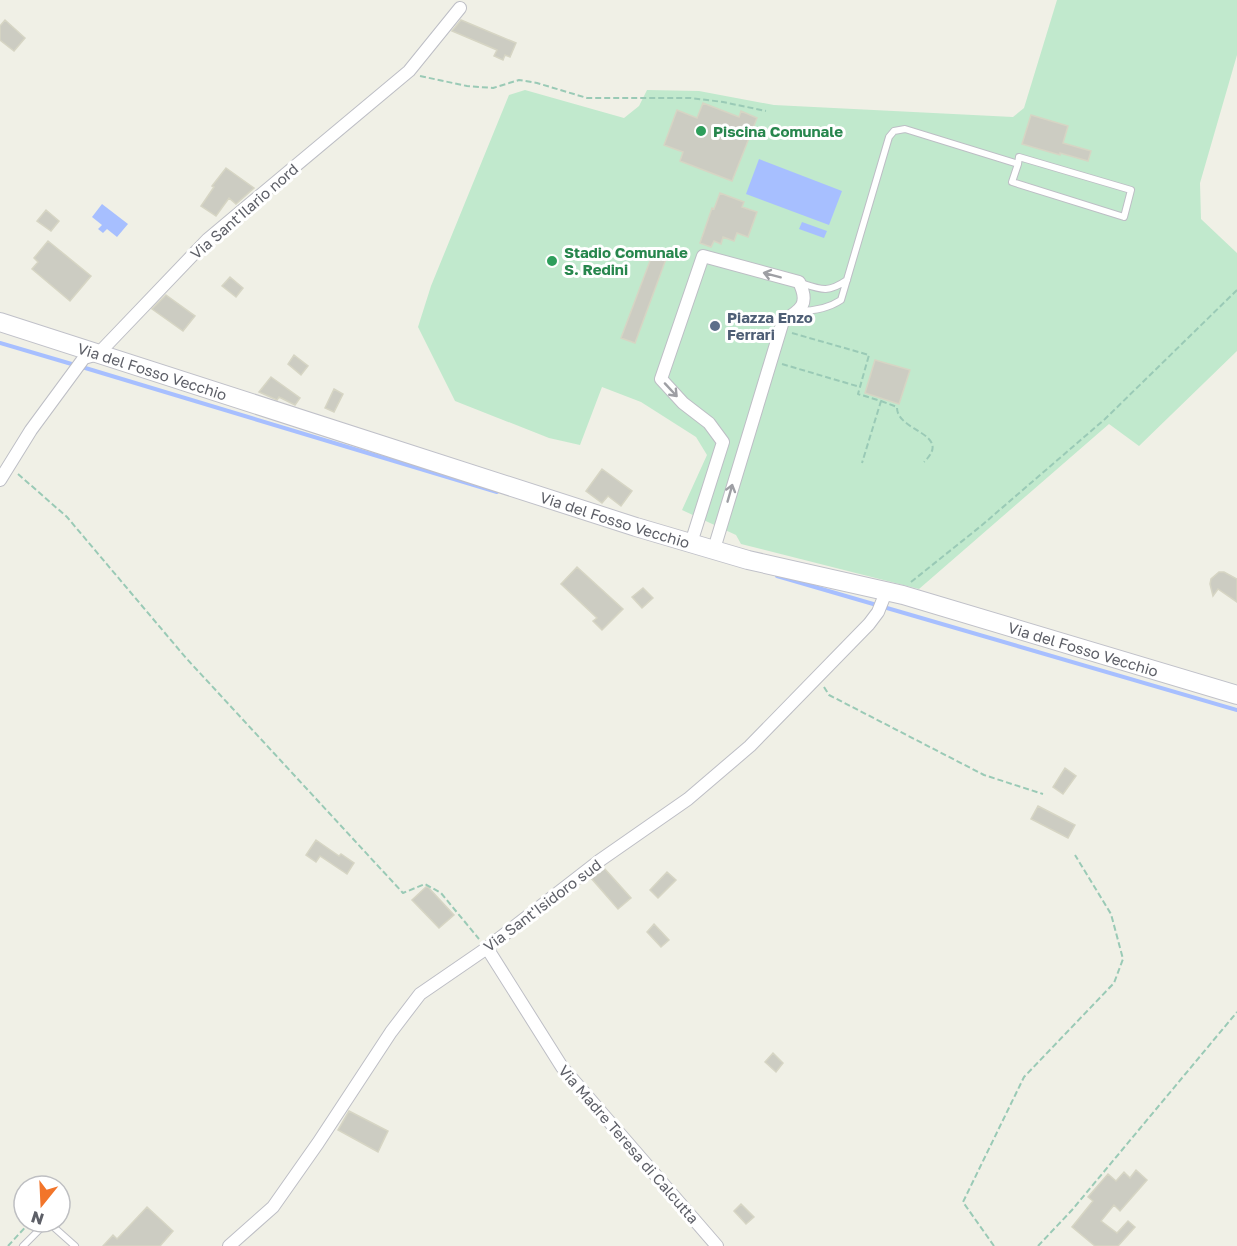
<svg xmlns="http://www.w3.org/2000/svg" width="1237" height="1246" font-family="'Golos Text',sans-serif">
<style>
.green{fill:#c1e9cd}
.water{fill:#a7bfff}
.lines{fill:none;stroke-linecap:round;stroke-linejoin:round}
.stream{stroke:#a7bfff;stroke-width:4}
.building{fill:#ccccc2;stroke:#d6d5c4;stroke-width:1.5}
.lane-casing{stroke:#bdbec5;stroke-width:8}
.street-casing{stroke:#bdbec5;stroke-width:14}
.secondary-casing{stroke:#c0c1c9;stroke-width:20}
.path{stroke:#9acab6;stroke-width:2;stroke-dasharray:6 3;stroke-linecap:butt}
.lane{stroke:#fff;stroke-width:6}
.street{stroke:#fff;stroke-width:12}
.secondary{stroke:#fff;stroke-width:18}
.oneway{stroke:#9e9fa4}
.leisure-dot{fill:#2e9e5b;stroke:#fff;stroke-width:2}
.service-dot{fill:#5c6f8a;stroke:#fff;stroke-width:2}
.labels{text-anchor:middle;dominant-baseline:central;stroke-width:6;stroke-linejoin:round;paint-order:stroke}
.leisure-label{font-size:15px;font-weight:bold;fill:#27864d;stroke:#fff;text-anchor:start}
.street-label{font-size:15px;fill:#5d5f67;stroke:#fff}
.service-label{font-size:15px;font-weight:bold;fill:#4e5e75;stroke:#fff;text-anchor:start}
</style>
<rect width="100%" height="100%" fill="#f0f0e6"/>
<path class="green" d="M 1057,0 L 1237,0 L 1237,55 L 1200,183 L 1201,219 L 1237,253 L 1237,351 L 1139,446 L 1109,424 L 919,589 L 741,544 L 736,535 L 682,510 L 707,455 L 696,437 L 641,402 L 602,387 L 580,445 L 549,438 L 455,401 L 418,327 L 431,286 L 509,95 L 525,90 L 624,118 L 639,106 L 647,90 L 699,91 L 774,105 L 1013,117 L 1024,108 Z"/>
<path class="water" d="M 759,159 L 842,191 L 829,225 L 746,194 Z
M 102,204 L 128,224 L 117,237 L 107,229 L 103,233 L 98,229 L 102,225 L 92,217 Z
M 802,222 L 827,231 L 824,238 L 799,229 Z"/>
<g class="lines">
<path class="stream" d="M 0,343 L 75,365
M 82,367 L 497,492
M 777,576 L 1237,710"/>
</g>
<path class="building" d="M 5,20 L 25,38 L 14,51 L 0,40 L 0,26 Z
M 461,20 L 516,43 L 510,57 L 505,55 L 503,60 L 494,56 L 497,50 L 452,31 Z
M 703,103 L 739,117 L 741,111 L 757,118 L 732,181 L 680,161 L 683,152 L 664,145 L 677,110 L 697,118 Z
M 1031,115 L 1068,126 L 1063,143 L 1091,151 L 1088,161 L 1060,153 L 1060,155 L 1022,144 Z
M 226,168 L 254,188 L 236,204 L 229,198 L 216,216 L 201,206 L 214,187 L 212,186 Z
M 720,193 L 744,202 L 742,207 L 757,212 L 748,237 L 737,233 L 734,241 L 723,237 L 721,244 L 714,241 L 711,247 L 700,243 L 712,208 L 714,209 Z
M 46,210 L 59,221 L 51,231 L 37,221 Z
M 48,241 L 91,276 L 70,301 L 32,269 L 38,262 L 34,258 Z
M 653,253 L 666,259 L 635,343 L 621,338 Z
M 230,277 L 243,288 L 236,297 L 222,286 Z
M 166,295 L 195,316 L 183,331 L 152,309 Z
M 294,355 L 308,366 L 301,375 L 288,364 Z
M 875,360 L 910,370 L 899,404 L 865,393 Z
M 271,377 L 300,398 L 295,405 L 279,397 L 277,400 L 259,392 Z
M 334,389 L 343,394 L 334,412 L 325,408 Z
M 602,469 L 632,491 L 621,506 L 608,496 L 602,503 L 586,491 Z
M 577,567 L 623,609 L 602,630 L 593,621 L 597,618 L 561,584 Z
M 1219,572 L 1224,572 L 1237,579 L 1237,602 L 1218,589 L 1213,596 L 1210,584 L 1211,579 Z
M 643,588 L 653,598 L 642,608 L 632,597 Z
M 1065,768 L 1076,776 L 1063,794 L 1053,787 Z
M 1038,806 L 1075,825 L 1068,838 L 1031,819 Z
M 316,840 L 339,856 L 341,854 L 354,863 L 347,874 L 320,856 L 316,862 L 306,855 Z
M 604,868 L 631,898 L 618,909 L 591,878 Z
M 667,872 L 676,880 L 658,898 L 650,890 Z
M 427,886 L 454,915 L 439,928 L 412,900 Z
M 654,924 L 669,940 L 661,947 L 647,932 Z
M 773,1053 L 783,1063 L 776,1072 L 765,1062 Z
M 349,1111 L 388,1131 L 378,1152 L 338,1130 Z
M 1136,1170 L 1147,1180 L 1120,1211 L 1114,1205 L 1101,1221 L 1117,1233 L 1128,1221 L 1135,1227 L 1118,1246 L 1095,1246 L 1072,1227 L 1093,1201 L 1088,1197 L 1108,1174 L 1116,1181 L 1124,1172 L 1130,1178 Z
M 741,1204 L 754,1217 L 746,1224 L 734,1211 Z
M 147,1207 L 173,1231 L 160,1246 L 103,1246 L 113,1235 L 117,1239 Z"/>
<g class="lines">
<g class="lane-casing">
<path id="lane" d="M 801,283 C 822,290 828,293 847,280
M 799,311 C 814,311 829,308 841,300 L 889,137 L 894,131 L 905,129 L 1018,164 L 1019,157 L 1131,190 L 1124,217 L 1012,182 L 1018,164
M 48,1222 L 75,1246
M 23,1246 L 47,1222"/>
</g>
<g class="street-casing">
<path id="street" d="M 0,480 L 31,430 L 84,358 L 98,354 L 208,239 L 409,71 L 460,8
M 691,543 L 723,442 L 709,423 L 683,403 L 661,379 L 703,256 L 799,282 C 810,304 801,310 783,321 L 714,549
M 487,948 L 562,1067 L 717,1246
M 229,1246 L 273,1207 L 318,1143 L 391,1032 L 420,994 L 487,948 L 599,861 L 688,799 L 750,746 L 869,624 L 878,612 L 886,592"/>
</g>
<g class="secondary-casing">
<g id="secondary">
<path id="s1" d="M 0,322 L 636,527 L 748,560 L 903,595 L 1237,695"/>
</g>
</g>
<path class="path" d="M 420,76 L 467,86 L 493,88 L 519,80 L 537,83 L 587,98 L 691,98 L 723,102 L 766,111
M 792,333 L 869,355 L 858,394 L 881,401 L 862,463
M 782,364 L 860,387
M 881,401 L 897,407 C 896,432 954,433 924,462
M 18,474 L 67,517 L 186,658 L 403,893 L 425,884 L 441,893 L 479,939
M 911,582 L 981,526 L 1105,419 L 1237,290
M 824,687 L 829,695 L 984,775 L 1043,794
M 8,1246 L 30,1222
M 994,1246 L 963,1202 L 1024,1077 L 1114,983 L 1123,959 L 1111,914 L 1075,855
M 1038,1246 L 1072,1210 L 1237,1012"/>
<use href="#lane" class="lane"/>
<use href="#street" class="street"/>
<use href="#secondary" class="secondary"/>
</g>
<defs><path id="oneway-shaft" d="M-6 0H5M1.5-3L5.5 0L1.5 3" fill="none" stroke-width="1.6" stroke-linecap="round" stroke-linejoin="round" transform="scale(1.5)"/></defs>
<g class="oneway">
<use href="#oneway-shaft" transform="translate(772 275) rotate(-165)"/>
<use href="#oneway-shaft" transform="translate(671 390) rotate(47)"/>
<use href="#oneway-shaft" transform="translate(730 493) rotate(-74)"/>
</g>
<g class="leisure-dot">
<circle cx="701" cy="131" r="6"/>
<circle cx="552" cy="261" r="6"/>
</g>
<circle class="service-dot" cx="715" cy="326" r="6"/>
<g class="labels">
<g class="leisure-label">
<text x="713" y="131">Piscina Comunale</text>
<text x="564" y="252">Stadio Comunale<tspan x="564" dy="17">S. Redini</tspan></text>
</g>
<g class="street-label">
<text transform="translate(244 211) rotate(-41)">Via Sant'Ilario nord</text>
<text stroke="none"><textPath href="#s1" startOffset="160">Via del Fosso Vecchio</textPath></text>
<text stroke="none"><textPath href="#s1" startOffset="646">Via del Fosso Vecchio</textPath></text>
<text stroke="none"><textPath href="#s1" startOffset="1132">Via del Fosso Vecchio</textPath></text>
<text transform="translate(542 905) rotate(-37)">Via Sant'Isidoro sud</text>
<text transform="translate(629 1144) rotate(49)">Via Madre Teresa di Calcutta</text>
</g>
<g class="service-label">
<text x="727" y="317">Piazza Enzo<tspan x="727" dy="17">Ferrari</tspan></text>
</g>
</g>
<g transform="translate(42 1204) rotate(198)"><circle r="28" fill="#ffffff" stroke="#bebfc2" stroke-width="1.5"/>
<path d="M0-4.5L10 22L0 15L-10 22Z" fill="#f2752a"/>
<text y="-9" font-size="16" font-weight="bold" text-anchor="middle" fill="#5d5f67">N</text>
</g>
</svg>
